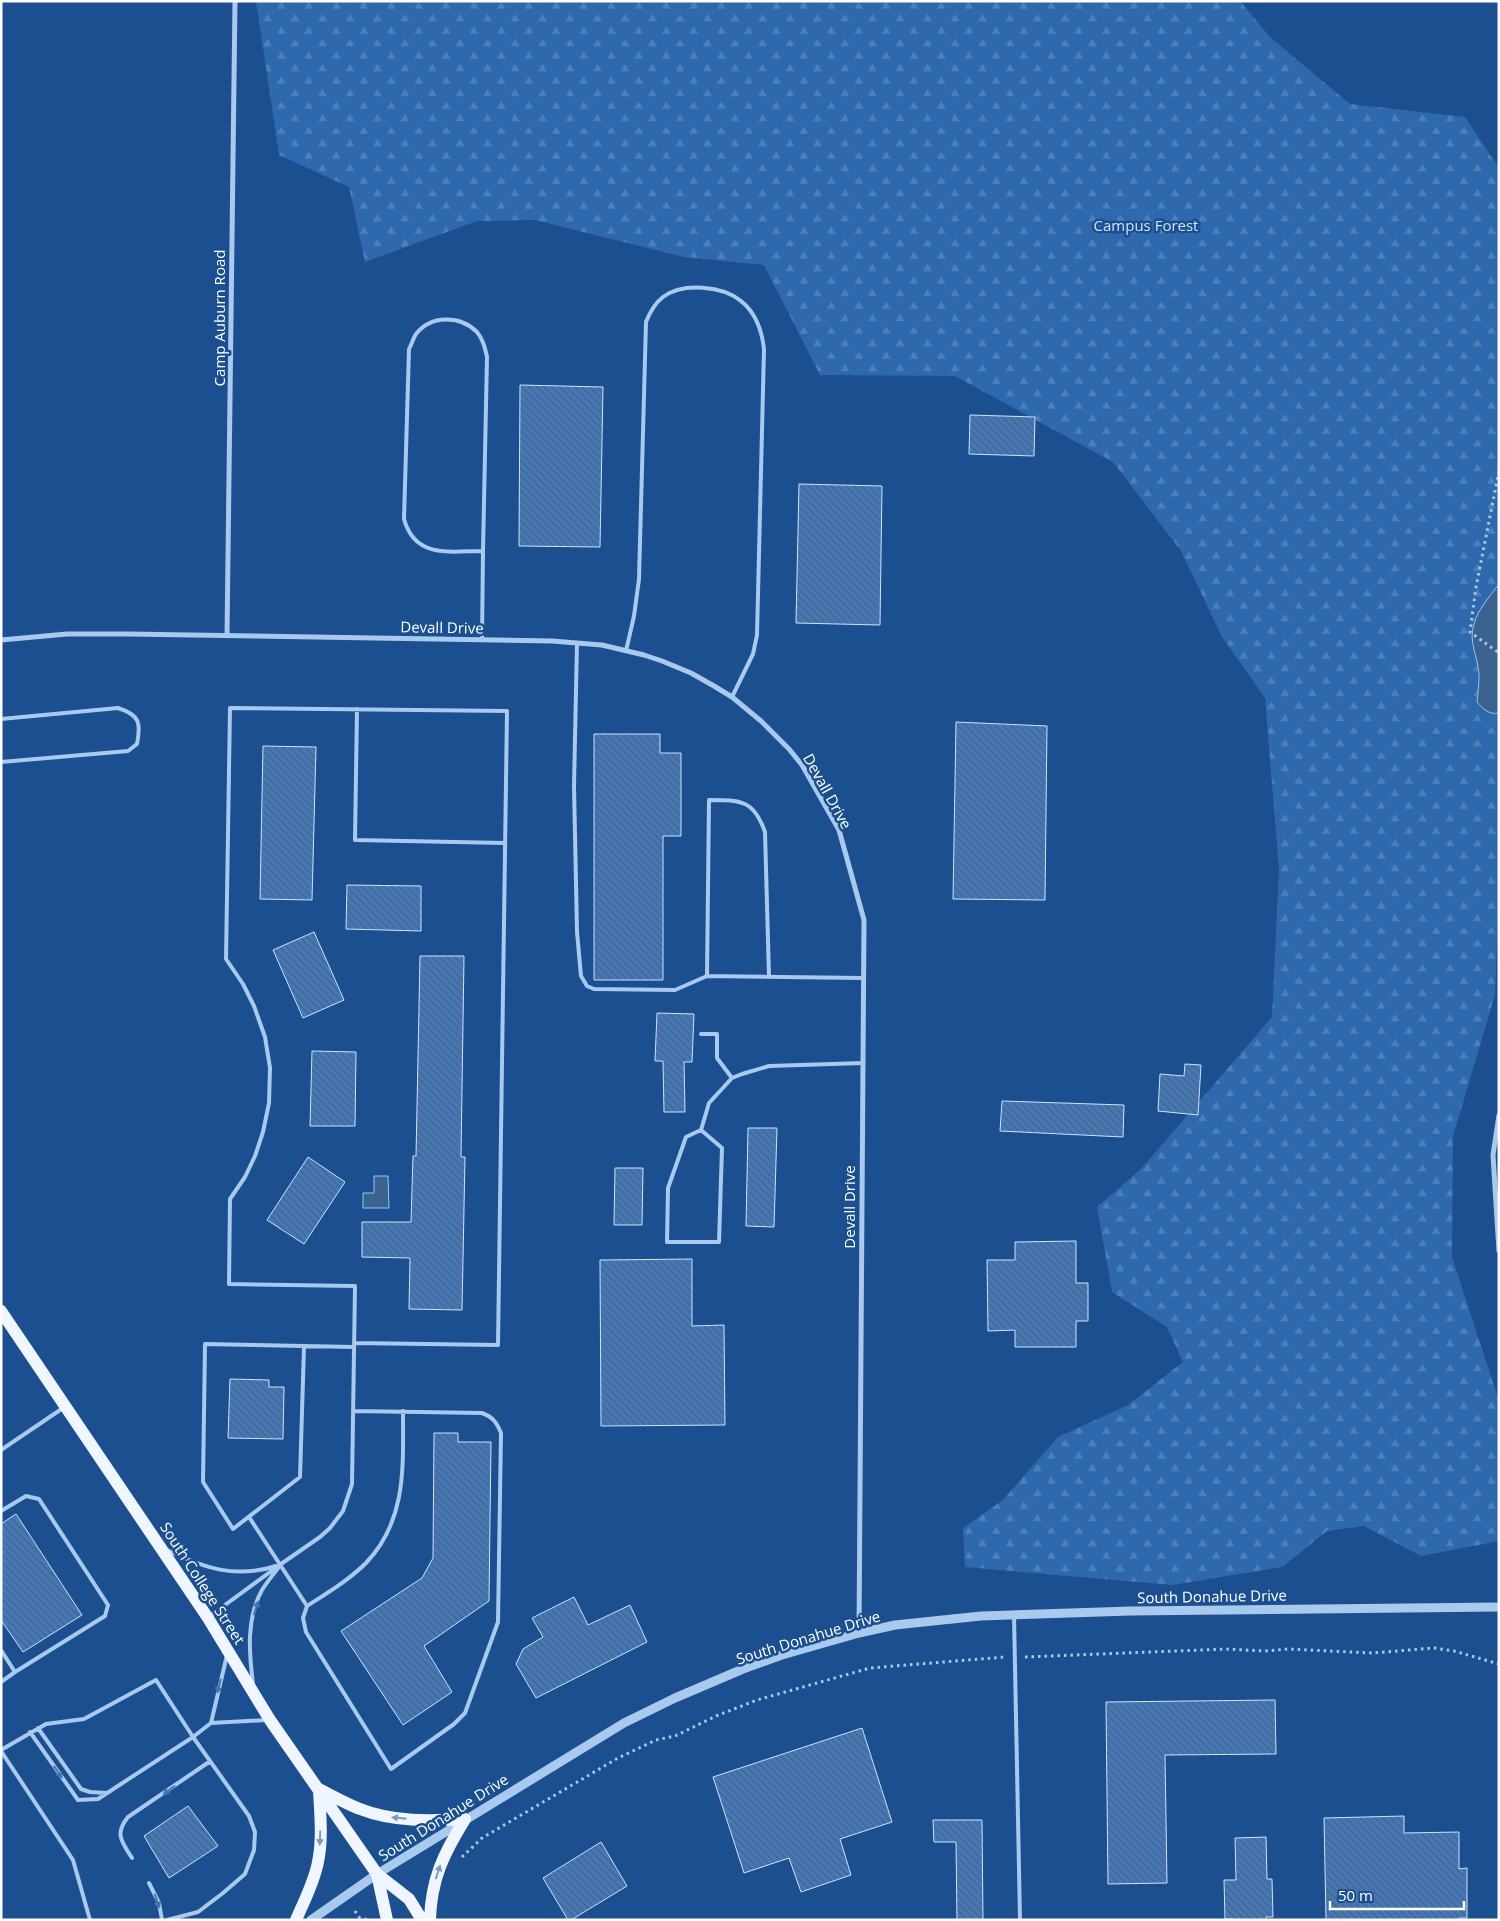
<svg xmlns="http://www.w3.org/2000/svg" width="1500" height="1921" font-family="'Open Sans',sans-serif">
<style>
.forest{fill:url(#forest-firs)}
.water{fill:#3c6290;stroke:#9cc4f0}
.building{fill:url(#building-back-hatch);stroke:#cfe3fa}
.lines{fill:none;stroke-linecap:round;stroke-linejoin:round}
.path{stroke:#a9c9ee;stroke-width:3;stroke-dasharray:2.5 4;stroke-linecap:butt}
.service{stroke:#a9c9ee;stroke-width:4}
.minor{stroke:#a9c9ee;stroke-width:5}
.tertiary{stroke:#a9c9ee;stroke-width:9}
.primary{stroke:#f0f6ff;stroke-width:12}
.oneway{fill:#4674ac}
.oneway2{fill:#7b9ac1}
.labels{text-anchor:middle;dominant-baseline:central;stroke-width:5;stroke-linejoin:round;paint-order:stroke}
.park-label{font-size:15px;fill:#cfe3fa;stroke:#1b4f8f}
.street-label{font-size:15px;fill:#fff;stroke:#1b4f8f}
</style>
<defs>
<pattern id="forest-firs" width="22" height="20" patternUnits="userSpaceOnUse" patternTransform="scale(1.25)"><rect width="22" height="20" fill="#2e69ad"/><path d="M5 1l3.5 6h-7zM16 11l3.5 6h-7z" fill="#4d80b9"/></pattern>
<pattern id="building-back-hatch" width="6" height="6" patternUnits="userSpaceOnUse" patternTransform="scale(1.25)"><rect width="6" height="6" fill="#4478b7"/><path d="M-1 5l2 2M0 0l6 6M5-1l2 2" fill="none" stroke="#486282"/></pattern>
</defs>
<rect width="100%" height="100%" fill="#1b4f8f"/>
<path class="forest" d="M 256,1 L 1240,1 L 1270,37 L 1350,104 L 1465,117 L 1499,168 L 1499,584 C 1487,600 1472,617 1472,638 C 1471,646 1476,653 1477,661 C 1479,671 1478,681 1478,691 L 1496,714 L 1499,713 L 1499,881 L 1495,995 L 1453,1136 L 1452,1257 L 1499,1401 L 1499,1541 L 1421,1556 L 1364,1526 L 1327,1531 L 1282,1567 L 1172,1585 L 965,1567 L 963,1528 L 1003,1500 L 1058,1437 L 1128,1405 L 1183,1362 L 1167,1327 L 1112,1292 L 1097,1207 L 1141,1169 L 1272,1017 L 1279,869 L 1265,698 L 1222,637 L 1181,551 L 1113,462 L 955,376 L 820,375 L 764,265 L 684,257 L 535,220 L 477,221 L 365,262 L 349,187 L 279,155 Z"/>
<path class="water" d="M 1499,584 L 1499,713 C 1489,715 1483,709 1477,702 C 1478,693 1479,684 1479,674 C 1478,657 1468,641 1474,624 C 1478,609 1490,596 1499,584 Z
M 374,1176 L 388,1176 L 389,1208 L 363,1208 L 363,1193 L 374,1193 Z"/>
<path class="building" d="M 520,385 L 603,387 L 600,547 L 519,546 Z
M 970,415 L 1035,417 L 1034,456 L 969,454 Z
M 799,484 L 882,486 L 880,625 L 796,623 Z
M 956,722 L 1047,726 L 1045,900 L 953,899 Z
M 594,734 L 660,734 L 660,753 L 681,753 L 681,836 L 663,836 L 663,980 L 594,980 Z
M 263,746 L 316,747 L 312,900 L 260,899 Z
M 347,885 L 421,886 L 421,931 L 346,929 Z
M 314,932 L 344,1000 L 303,1018 L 273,950 Z
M 420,956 L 464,956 L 461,1157 L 465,1157 L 462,1310 L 409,1309 L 410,1258 L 362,1257 L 362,1222 L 411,1222 L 413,1156 L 416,1156 Z
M 657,1013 L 694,1014 L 692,1062 L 684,1062 L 685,1112 L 664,1112 L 663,1061 L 655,1061 Z
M 312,1051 L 356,1052 L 355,1126 L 310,1126 Z
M 1185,1064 L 1201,1065 L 1198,1115 L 1158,1111 L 1160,1074 L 1184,1076 Z
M 1002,1101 L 1124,1105 L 1123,1137 L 1000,1131 Z
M 748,1128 L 777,1128 L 774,1227 L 746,1226 Z
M 308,1157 L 345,1182 L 304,1244 L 267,1220 Z
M 615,1168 L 643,1168 L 642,1225 L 614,1225 Z
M 1076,1241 L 1076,1283 L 1088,1283 L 1088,1321 L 1076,1321 L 1076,1347 L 1015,1347 L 1015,1330 L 988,1331 L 987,1260 L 1015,1260 L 1015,1242 Z
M 692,1259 L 692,1326 L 724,1325 L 725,1425 L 601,1426 L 600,1260 Z
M 230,1379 L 269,1380 L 269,1387 L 284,1387 L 283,1439 L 228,1438 Z
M 434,1433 L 458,1433 L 458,1442 L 491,1442 L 489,1601 L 424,1646 L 452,1692 L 403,1725 L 341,1631 L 422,1578 L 433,1558 Z
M 16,1514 L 82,1615 L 23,1652 L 1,1620 L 1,1524 Z
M 574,1597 L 588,1625 L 630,1605 L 647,1642 L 536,1698 L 516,1664 L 523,1649 L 543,1637 L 532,1618 Z
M 1275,1700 L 1276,1754 L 1165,1755 L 1167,1883 L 1108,1884 L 1106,1702 Z
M 862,1728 L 892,1822 L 840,1839 L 851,1875 L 801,1892 L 789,1858 L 744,1873 L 713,1777 Z
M 188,1806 L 218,1846 L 169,1878 L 144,1836 Z
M 1404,1816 L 1404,1833 L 1459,1832 L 1459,1869 L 1467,1868 L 1467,1918 L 1459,1918 L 1459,1920 L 1326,1920 L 1324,1818 Z
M 933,1820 L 982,1820 L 983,1920 L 957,1920 L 956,1842 L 934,1842 Z
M 1266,1837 L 1267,1879 L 1272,1879 L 1273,1917 L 1266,1917 L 1266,1920 L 1225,1919 L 1224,1880 L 1236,1880 L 1235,1838 Z
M 601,1842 L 627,1886 L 571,1920 L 568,1920 L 543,1878 Z"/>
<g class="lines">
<path class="path" d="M 1499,471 L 1476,587 L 1470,632 L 1499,653
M 1025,1657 L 1226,1649 L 1265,1651 L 1288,1649 L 1372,1653 L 1434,1648 L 1454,1651 L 1499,1664
M 462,1857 L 482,1838 L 618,1758 L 656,1740 L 675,1736 L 716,1716 L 757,1700 L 870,1668 L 1005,1657
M 355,1911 L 361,1920
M 365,1920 L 370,1916"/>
<path class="service" d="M 482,640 L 483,551 C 450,551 415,559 404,519 L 409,349 C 412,344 413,338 416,334 C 431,315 460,315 477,332 C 483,339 485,348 487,357 L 483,551
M 577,643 L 574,786 L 577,932 L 581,976 L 587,986 L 594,989 L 675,990 L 707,976 L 863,978
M 626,651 L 634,616 L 639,579 L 646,322 C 650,312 655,303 663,297 C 683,282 723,286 741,301 C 756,313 762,331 764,349 L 757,635 L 753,654 L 732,697
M 357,709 L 355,840 L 505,843
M 1,719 L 118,708 C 140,715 141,723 137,744 L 128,751 L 1,762
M 707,976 L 709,800 C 741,800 754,800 765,832 L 769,977
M 701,1034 L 717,1034 L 717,1058 L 732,1078
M 701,1130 L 722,1148 L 719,1242 L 667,1242 L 668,1188 L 686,1137 L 701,1130 L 709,1103 L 732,1078 L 742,1074 L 769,1066 L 863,1063
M 304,1347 L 300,1477 L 233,1529 L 203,1482 L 205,1344 L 354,1347
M 1,1450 L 63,1408
M 1,1511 L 26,1496 L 39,1499 L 108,1605 L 105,1616 L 15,1672 L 1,1650
M 249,1517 L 307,1606 C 327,1593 349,1580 366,1563 C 407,1520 403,1467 403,1411
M 167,1550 C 204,1568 235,1579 276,1566
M 307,1606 L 303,1618 L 306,1632 L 391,1769 L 454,1724 L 465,1713 L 498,1622 L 501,1433 C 497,1423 493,1417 482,1413 L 354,1411
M 1014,1615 L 1020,1920
M 210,1616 L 281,1564 L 320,1537 L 330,1528 L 343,1511 L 352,1484 L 355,1286 L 229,1284 L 230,1199 L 245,1177 L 255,1156 L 263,1132 L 269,1103 L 270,1068 L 265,1037 L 254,1006 L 243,984 L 226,959 L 230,708 L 507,711 L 498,1345 L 354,1343
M 1,1682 L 15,1672
M 253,1684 C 249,1652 246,1619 262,1590 C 267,1582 273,1575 278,1568
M 211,1723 L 227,1655
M 38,1728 L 81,1789 L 90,1792 L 107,1793
M 1,1750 L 46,1724 L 84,1719 L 156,1680 L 193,1737 L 98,1799 L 78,1800 L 30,1732
M 1,1751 L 73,1860 L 90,1920
M 132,1858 C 122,1842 114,1834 128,1817 L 209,1762
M 149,1883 L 159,1903 L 162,1920
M 167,1920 L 198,1912 L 223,1893 L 245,1874 L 254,1850 L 255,1832 L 249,1816 L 193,1737 L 211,1723 L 266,1720"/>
<path class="minor" d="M 227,636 L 235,1
M 1,640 L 67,634 L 128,634 L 552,641 L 602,645 L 644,655 L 662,661 L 691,673 L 714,686 L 732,697 L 761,721 L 789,749 L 802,765 L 839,830 L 864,920 L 859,1633
M 1499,1115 L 1493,1155 L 1499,1251"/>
<path class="tertiary" d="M 311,1920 L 377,1874 L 624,1723 L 675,1698 L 743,1669 L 782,1655 L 859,1633 L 895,1625 L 981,1616 L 1131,1611 L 1499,1607"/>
<path class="primary" d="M 1,1311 L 208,1618 L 270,1720 L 377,1874 L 409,1899 L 422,1920
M 321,1790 C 334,1797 347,1804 360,1809 C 393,1822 430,1821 465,1819
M 377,1874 L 387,1920
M 296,1920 C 304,1901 314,1883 318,1862 C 323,1838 320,1813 319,1789
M 430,1920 C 431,1879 444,1853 465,1819"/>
</g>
<defs><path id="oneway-solid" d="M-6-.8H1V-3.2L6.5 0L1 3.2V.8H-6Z" transform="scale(1.25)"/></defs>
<g class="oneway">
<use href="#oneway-solid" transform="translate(256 1608) rotate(-73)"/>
<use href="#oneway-solid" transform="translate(219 1686) rotate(104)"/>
<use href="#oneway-solid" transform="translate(58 1772) rotate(55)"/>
<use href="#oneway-solid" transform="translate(169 1790) rotate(145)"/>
<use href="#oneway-solid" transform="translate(157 1901) rotate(71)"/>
</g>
<g class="oneway2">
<use href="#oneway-solid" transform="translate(399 1818) rotate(-174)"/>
<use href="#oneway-solid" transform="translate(320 1838) rotate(92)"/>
<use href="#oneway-solid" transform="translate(438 1872) rotate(-72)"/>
</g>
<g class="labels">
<g class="park-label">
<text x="1146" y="225">Campus Forest</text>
</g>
<g class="street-label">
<text transform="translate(219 318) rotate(-90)">Camp Auburn Road</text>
<text transform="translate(442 627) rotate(1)">Devall Drive</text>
<text transform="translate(828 791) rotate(61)">Devall Drive</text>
<text transform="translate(849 1207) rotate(-90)">Devall Drive</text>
<text transform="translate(203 1583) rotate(57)">South College Street</text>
<text transform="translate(1212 1596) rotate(-1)">South Donahue Drive</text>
<text transform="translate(808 1637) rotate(-17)">South Donahue Drive</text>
<text transform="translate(443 1817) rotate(-32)">South Donahue Drive</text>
</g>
</g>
<rect width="1500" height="1921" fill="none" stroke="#ffffff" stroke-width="5"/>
<path d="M1330 1901v8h134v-8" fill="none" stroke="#ffffff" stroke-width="2.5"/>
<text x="1338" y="1901" font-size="15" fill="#ffffff" stroke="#1b4f8f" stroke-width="4" paint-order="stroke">50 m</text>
</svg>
